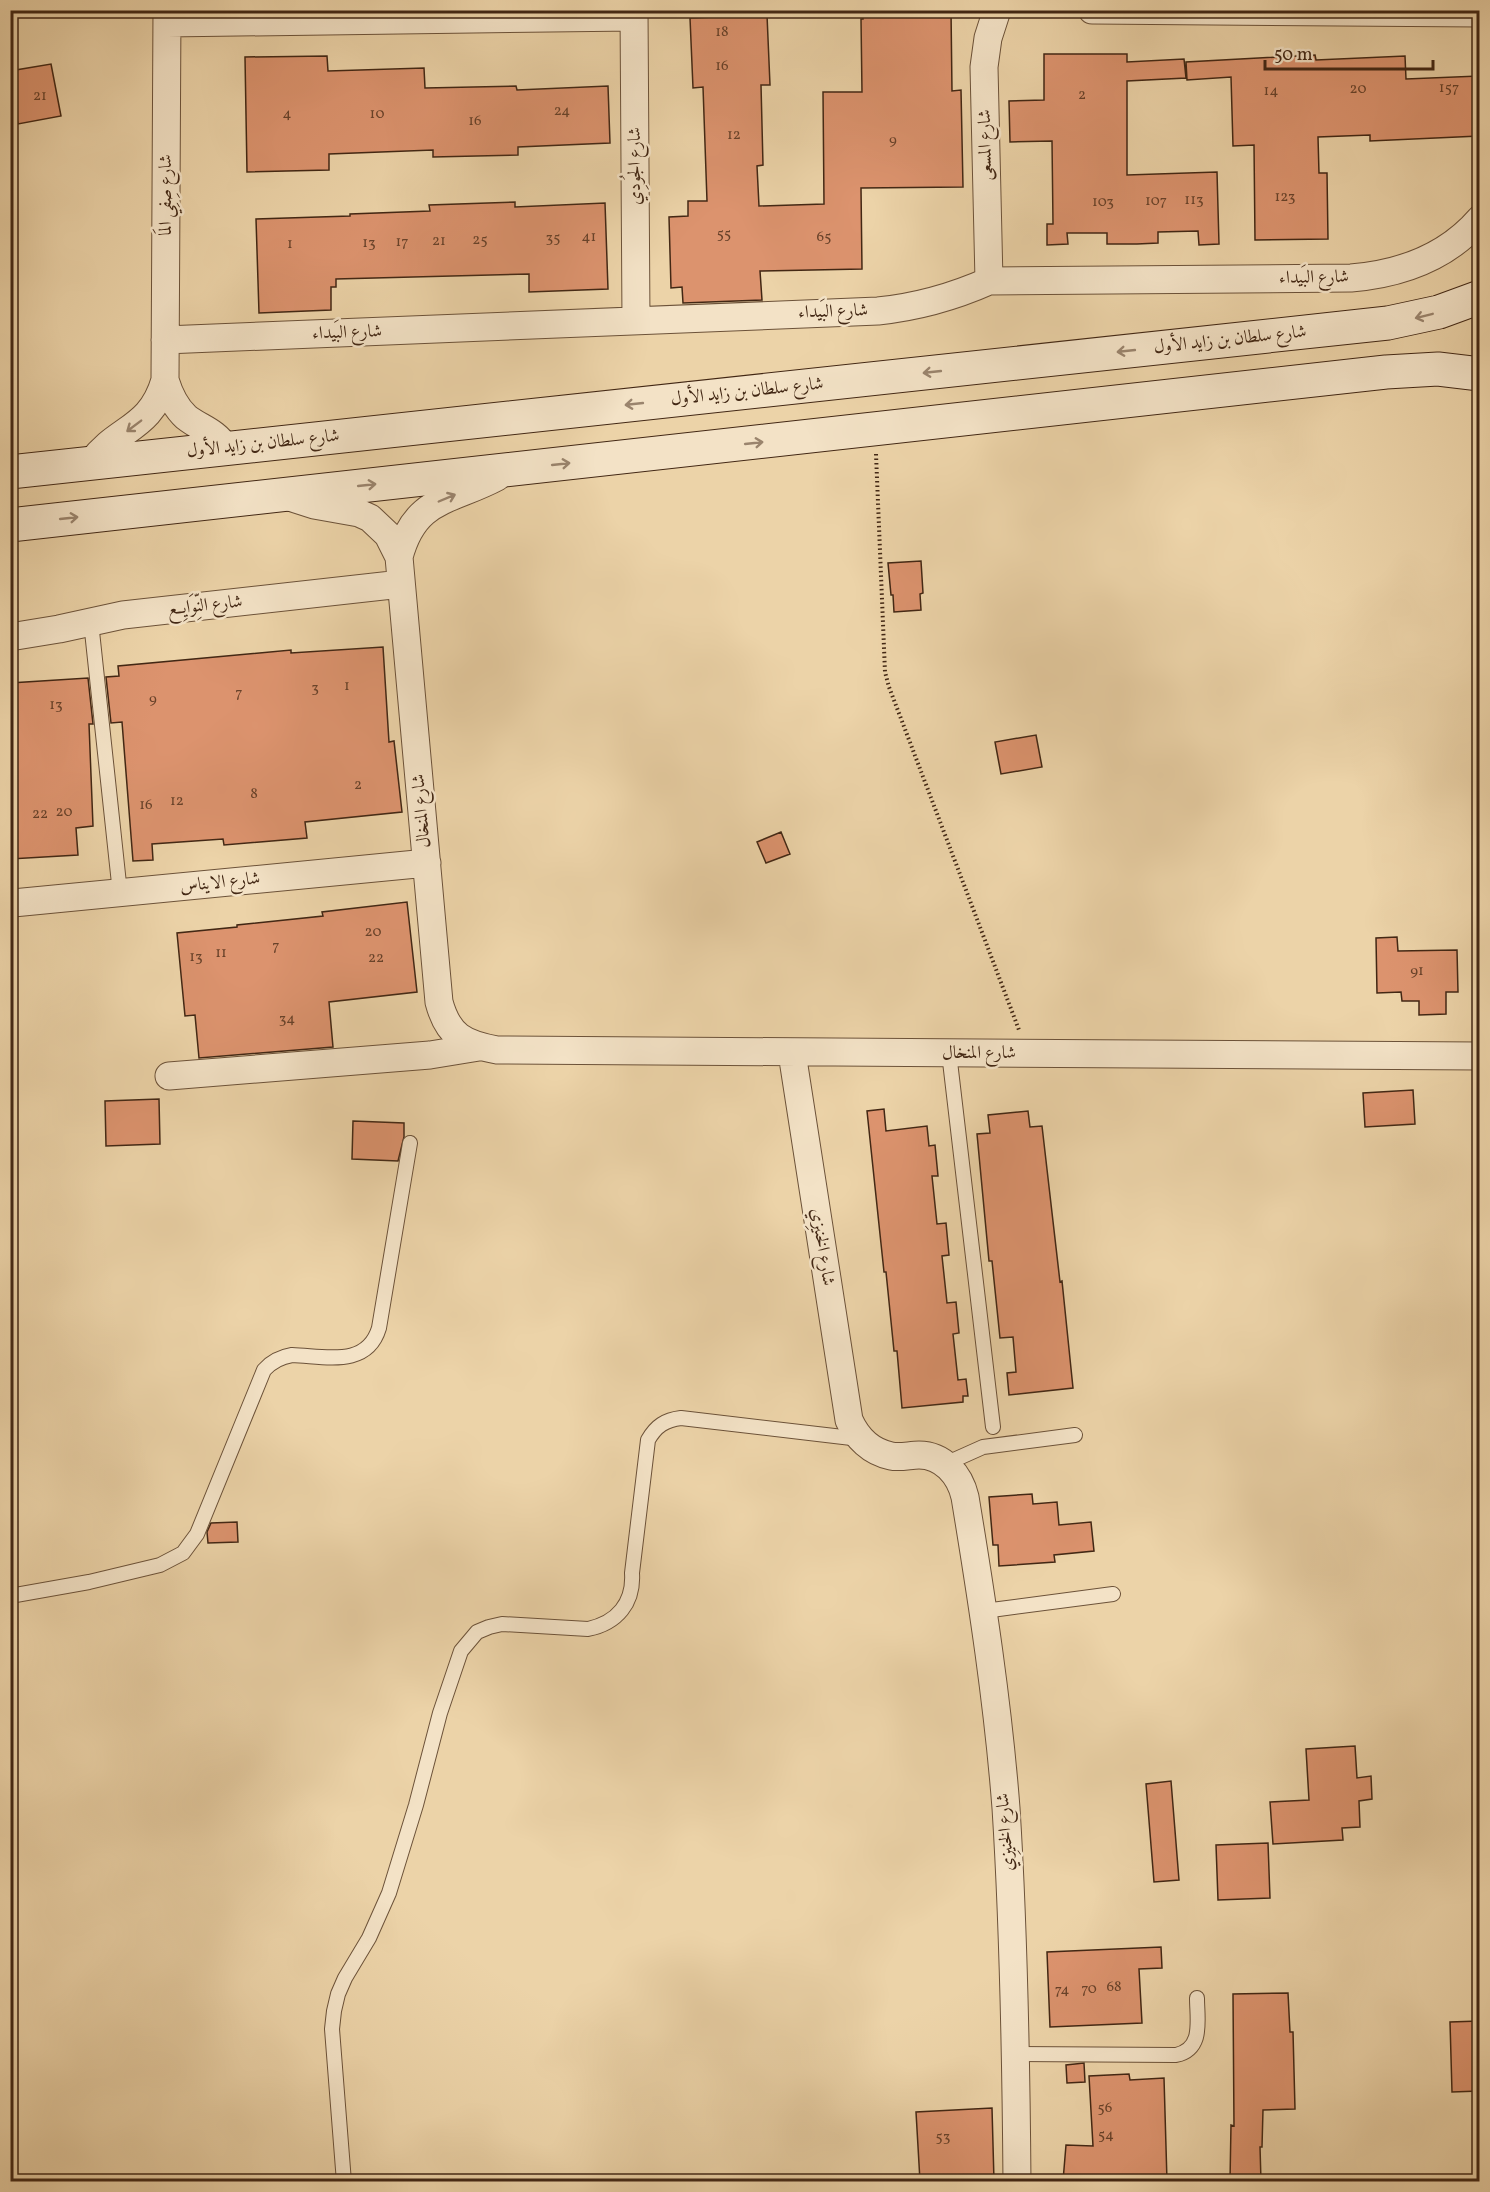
<svg xmlns="http://www.w3.org/2000/svg" width="1490" height="2192" font-family="Vollkorn,Amiri,serif">
<style>
.building{fill:#dc936e;stroke:#422714;stroke-width:1.5}
.lines{fill:none;stroke-linecap:round;stroke-linejoin:round}
.lane-casing{stroke:#6c5239;stroke-width:16}
.street-casing{stroke:#6c5239;stroke-width:29}
.secondary-casing{stroke:#422714;stroke-width:35}
.path{stroke:#422714;stroke-width:4;stroke-dasharray:1.5 3;stroke-linecap:butt}
.lane{stroke:#f3e2c6;stroke-width:14}
.street{stroke:#f3e2c6;stroke-width:27}
.secondary{stroke:#f3e2c6;stroke-width:33}
.oneway{stroke:#9a846d}
.labels{text-anchor:middle;dominant-baseline:central;stroke-width:5;stroke-linejoin:round;paint-order:stroke}
.number-label{font-size:15px;fill:#68422a}
.street-label{font-size:18px;fill:#422714;stroke:#f3e2c6}
</style>
<rect width="100%" height="100%" fill="#ecd3a8"/>
<filter id="stains"><feTurbulence type="fractalNoise" baseFrequency=".00333" numOctaves="4"/><feColorMatrix values="0 0 0 0 .2 0 0 0 0 .09 0 0 0 0 .02 0 0 0 .5 -.17"/></filter>
<radialGradient id="worn" r=".72"><stop offset=".6" stop-color="#630" stop-opacity="0"/><stop offset="1" stop-color="#630" stop-opacity=".3"/></radialGradient>
<path class="building" d="M 863,10 L 951,10 L 952,91 L 961,90 L 963,187 L 861,188 L 862,269 L 760,271 L 762,300 L 683,303 L 682,287 L 671,288 L 669,217 L 688,216 L 688,201 L 707,201 L 703,87 L 693,88 L 690,18 L 767,15 L 770,85 L 761,85 L 763,165 L 757,166 L 759,206 L 824,204 L 823,92 L 862,92 L 861,19 L 863,19 Z
M 1044,54 L 1127,54 L 1127,62 L 1184,59 L 1186,78 L 1127,81 L 1127,175 L 1217,172 L 1219,244 L 1199,245 L 1198,231 L 1158,232 L 1158,243 L 1137,244 L 1107,244 L 1107,233 L 1067,233 L 1068,244 L 1047,245 L 1047,224 L 1053,224 L 1052,141 L 1010,142 L 1009,101 L 1044,100 Z
M 1315,55 L 1316,60 L 1405,56 L 1406,79 L 1479,76 L 1479,136 L 1370,141 L 1370,135 L 1318,137 L 1319,173 L 1327,173 L 1328,239 L 1255,240 L 1254,145 L 1233,146 L 1231,77 L 1187,80 L 1186,62 Z
M 327,56 L 328,71 L 424,68 L 425,88 L 516,86 L 517,90 L 608,86 L 610,143 L 518,147 L 518,155 L 433,157 L 433,150 L 329,154 L 329,170 L 247,172 L 245,57 Z
M 51,64 L 61,116 L 18,124 L 10,87 L 10,71 Z
M 515,202 L 515,207 L 605,203 L 608,289 L 529,292 L 529,274 L 336,279 L 336,287 L 331,287 L 331,310 L 259,313 L 256,219 L 350,216 L 350,214 L 430,211 L 429,205 Z
M 921,561 L 923,593 L 920,594 L 921,610 L 894,612 L 893,595 L 891,595 L 888,563 Z
M 383,647 L 389,742 L 394,741 L 402,812 L 305,822 L 307,838 L 224,845 L 223,839 L 152,844 L 153,860 L 133,861 L 122,722 L 111,723 L 106,677 L 119,676 L 118,666 L 291,650 L 291,653 Z
M 88,678 L 93,724 L 89,724 L 93,826 L 76,828 L 78,855 L 10,859 L 10,683 Z
M 1036,735 L 1042,767 L 1001,774 L 995,742 Z
M 781,832 L 790,854 L 766,863 L 757,842 Z
M 407,902 L 417,992 L 329,1002 L 333,1047 L 199,1058 L 195,1015 L 185,1016 L 177,933 L 237,927 L 237,925 L 323,916 L 322,912 Z
M 1397,937 L 1398,951 L 1457,950 L 1458,992 L 1446,992 L 1446,1014 L 1419,1015 L 1419,1001 L 1402,1001 L 1401,992 L 1377,993 L 1376,938 Z
M 1413,1090 L 1415,1124 L 1365,1127 L 1363,1093 Z
M 159,1099 L 160,1144 L 106,1146 L 105,1101 Z
M 884,1109 L 886,1131 L 927,1126 L 929,1146 L 935,1145 L 938,1176 L 932,1176 L 937,1224 L 946,1223 L 949,1255 L 942,1256 L 947,1303 L 956,1302 L 959,1333 L 953,1334 L 958,1380 L 966,1379 L 968,1396 L 963,1396 L 963,1402 L 902,1408 L 897,1351 L 894,1351 L 886,1272 L 884,1272 L 867,1111 Z
M 1028,1111 L 1030,1127 L 1042,1126 L 1060,1282 L 1062,1281 L 1073,1388 L 1009,1395 L 1007,1373 L 1016,1372 L 1013,1337 L 1000,1338 L 992,1261 L 989,1261 L 977,1134 L 990,1133 L 988,1115 Z
M 353,1121 L 404,1123 L 404,1137 L 398,1161 L 352,1159 Z
M 1032,1494 L 1033,1504 L 1057,1502 L 1059,1525 L 1091,1522 L 1094,1551 L 1054,1555 L 1055,1562 L 999,1566 L 998,1545 L 993,1545 L 989,1497 Z
M 237,1522 L 238,1542 L 208,1543 L 207,1532 L 211,1523 Z
M 1355,1746 L 1357,1778 L 1371,1776 L 1372,1799 L 1359,1801 L 1360,1827 L 1342,1828 L 1343,1840 L 1273,1844 L 1270,1802 L 1309,1800 L 1306,1749 Z
M 1171,1781 L 1179,1880 L 1154,1882 L 1146,1784 Z
M 1268,1843 L 1270,1898 L 1218,1900 L 1216,1845 Z
M 1161,1947 L 1162,1968 L 1139,1969 L 1142,2023 L 1050,2027 L 1047,1952 Z
M 1288,1993 L 1290,2032 L 1293,2032 L 1295,2109 L 1263,2110 L 1262,2147 L 1260,2147 L 1261,2181 L 1230,2181 L 1231,2125 L 1234,2126 L 1233,1994 Z
M 1479,2021 L 1479,2091 L 1452,2092 L 1450,2022 Z
M 1084,2063 L 1085,2082 L 1067,2083 L 1066,2065 Z
M 1129,2074 L 1130,2080 L 1164,2078 L 1167,2181 L 1063,2181 L 1066,2145 L 1093,2146 L 1089,2076 Z
M 992,2108 L 994,2181 L 920,2181 L 916,2112 Z"/>
<g class="lines">
<g class="lane-casing">
<path id="lane" d="M 91,622 L 120,893
M 949,1053 L 993,1427
M 945,1464 L 983,1447 L 1075,1435
M 10,1596 L 89,1582 L 160,1565 L 183,1553 L 197,1534 L 264,1370 C 272,1361 280,1357 292,1355 C 325,1356 367,1368 379,1328 L 410,1143
M 984,1611 L 1113,1594
M 1016,2054 L 1176,2055 C 1204,2049 1197,2020 1197,1998
M 344,2182 L 332,2029 L 334,2011 L 338,1994 L 345,1978 L 369,1938 L 389,1893 L 416,1805 L 440,1713 L 461,1651 L 477,1632 L 489,1627 L 502,1624 L 588,1629 C 617,1623 634,1603 632,1573 L 648,1440 C 656,1426 665,1420 681,1418 L 860,1439"/>
</g>
<g class="street-casing">
<path id="street" d="M 167,10 L 165,380 C 169,393 175,407 186,417 C 201,429 214,430 226,448
M 634,10 L 636,321
M 1092,10 L 1480,13
M 167,23 L 634,17
M 989,281 L 984,67 L 988,38 L 997,10
M 165,340 L 878,311 C 917,307 953,297 989,281 L 1351,278 C 1400,274 1447,257 1480,219
M 91,463 C 118,426 150,431 165,380
M 286,496 L 314,505 L 359,513 L 370,518 L 388,535 L 399,557 L 439,1002 C 448,1036 464,1044 497,1050 L 1480,1056
M 399,557 C 415,497 450,502 497,477
M 10,637 L 59,629 L 123,615 L 401,584
M 13,903 L 427,863
M 792,1053 L 849,1420 C 857,1438 871,1452 891,1456 C 900,1458 910,1455 919,1455 C 943,1455 960,1475 965,1497 C 982,1600 998,1704 1006,1808 C 1014,1933 1016,2057 1017,2182
M 169,1076 L 430,1055 L 479,1047"/>
</g>
<g class="secondary-casing">
<path id="secondary" d="M 10,472 L 1388,323 L 1439,312 L 1480,297
M 10,525 L 1386,372 L 1438,369 L 1480,374"/>
</g>
<path class="path" d="M 876,454 L 885,672 L 889,687 L 1019,1030"/>
<use href="#lane" class="lane"/>
<use href="#street" class="street"/>
<use href="#secondary" class="secondary"/>
</g>
<defs><path id="oneway-shaft" d="M-6 0H5M1.5-3L5.5 0L1.5 3" fill="none" stroke-width="1.6" stroke-linecap="round" stroke-linejoin="round" transform="scale(1.5)"/></defs>
<g class="oneway">
<use href="#oneway-shaft" transform="translate(1424 316) rotate(166)"/>
<use href="#oneway-shaft" transform="translate(1126 351) rotate(174)"/>
<use href="#oneway-shaft" transform="translate(932 372) rotate(174)"/>
<use href="#oneway-shaft" transform="translate(634 404) rotate(174)"/>
<use href="#oneway-shaft" transform="translate(134 426) rotate(143)"/>
<use href="#oneway-shaft" transform="translate(754 443) rotate(-6)"/>
<use href="#oneway-shaft" transform="translate(561 464) rotate(-6)"/>
<use href="#oneway-shaft" transform="translate(367 485) rotate(-6)"/>
<use href="#oneway-shaft" transform="translate(447 498) rotate(-23)"/>
<use href="#oneway-shaft" transform="translate(69 518) rotate(-6)"/>
</g>
<g class="labels">
<g class="number-label">
<text x="722" y="32">18</text>
<text x="722" y="66">16</text>
<text x="1449" y="88">157</text>
<text x="1358" y="89">20</text>
<text x="1271" y="91">14</text>
<text x="1082" y="95">2</text>
<text x="40" y="96">21</text>
<text x="562" y="111">24</text>
<text x="287" y="114">4</text>
<text x="377" y="114">10</text>
<text x="475" y="121">16</text>
<text x="734" y="135">12</text>
<text x="893" y="140">9</text>
<text x="1285" y="197">123</text>
<text x="1194" y="200">113</text>
<text x="1156" y="201">107</text>
<text x="1103" y="202">103</text>
<text x="724" y="234">55</text>
<text x="589" y="237">41</text>
<text x="824" y="237">65</text>
<text x="553" y="238">35</text>
<text x="480" y="240">25</text>
<text x="439" y="241">21</text>
<text x="402" y="242">17</text>
<text x="369" y="243">13</text>
<text x="290" y="244">1</text>
<text x="347" y="686">1</text>
<text x="315" y="688">3</text>
<text x="239" y="693">7</text>
<text x="153" y="699">9</text>
<text x="56" y="705">13</text>
<text x="358" y="785">2</text>
<text x="254" y="794">8</text>
<text x="177" y="801">12</text>
<text x="146" y="805">16</text>
<text x="64" y="812">20</text>
<text x="40" y="814">22</text>
<text x="373" y="932">20</text>
<text x="276" y="946">7</text>
<text x="221" y="953">11</text>
<text x="196" y="957">13</text>
<text x="376" y="958">22</text>
<text x="1417" y="971">91</text>
<text x="287" y="1019">34</text>
<text x="1114" y="1987">68</text>
<text x="1089" y="1989">70</text>
<text x="1062" y="1990">74</text>
<text x="1105" y="2108">56</text>
<text x="1106" y="2135">54</text>
<text x="943" y="2137">53</text>
</g>
<g class="street-label">
<text transform="translate(986 145) rotate(-91)">شارع المسعى</text>
<text transform="translate(635 166) rotate(-90)">شارع الجُودِي</text>
<text transform="translate(166 195) rotate(-90)">شارع صِفِي المَا</text>
<text transform="translate(1314 278) rotate(-1)">شارع البَيداء</text>
<text transform="translate(833 312) rotate(-2)">شارع البَيداء</text>
<text transform="translate(347 333) rotate(-2)">شارع البَيداء</text>
<text transform="translate(1230 340) rotate(-6)">شارع سلطان بن زايد الأول</text>
<text transform="translate(747 392) rotate(-6)">شارع سلطان بن زايد الأول</text>
<text transform="translate(263 444) rotate(-6)">شارع سلطان بن زايد الأول</text>
<text transform="translate(205 606) rotate(-6)">شارع النِّوَايِع</text>
<text transform="translate(422 811) rotate(-95)">شارع المنخال</text>
<text transform="translate(220 883) rotate(-6)">شارع الايناس</text>
<text x="979" y="1053">شارع المنخال</text>
<text transform="translate(822 1247) rotate(81)">شارع الخنيزِي</text>
<text transform="translate(1006 1832) rotate(-94)">شارع الخنيزِي</text>
</g>
</g>
<rect width="1490" height="2192" fill="none" stroke="#ecd3a8" stroke-width="36"/>
<rect x="12" y="12" width="1466" height="2168" fill="none" stroke="#422714" stroke-width="3"/>
<rect x="18" y="18" width="1454" height="2156" fill="none" stroke="#422714" stroke-width="1.5"/>
<path d="M1265 60v9h168v-9" fill="none" stroke="#422714" stroke-width="3"/>
<text x="1274" y="60" font-size="18" fill="#422714" stroke="#f3e2c6" stroke-width="4.5" paint-order="stroke">50 m</text>
<rect width="100%" height="100%" filter="url(#stains)"/>
<rect width="100%" height="100%" fill="url(#worn)"/>
</svg>
